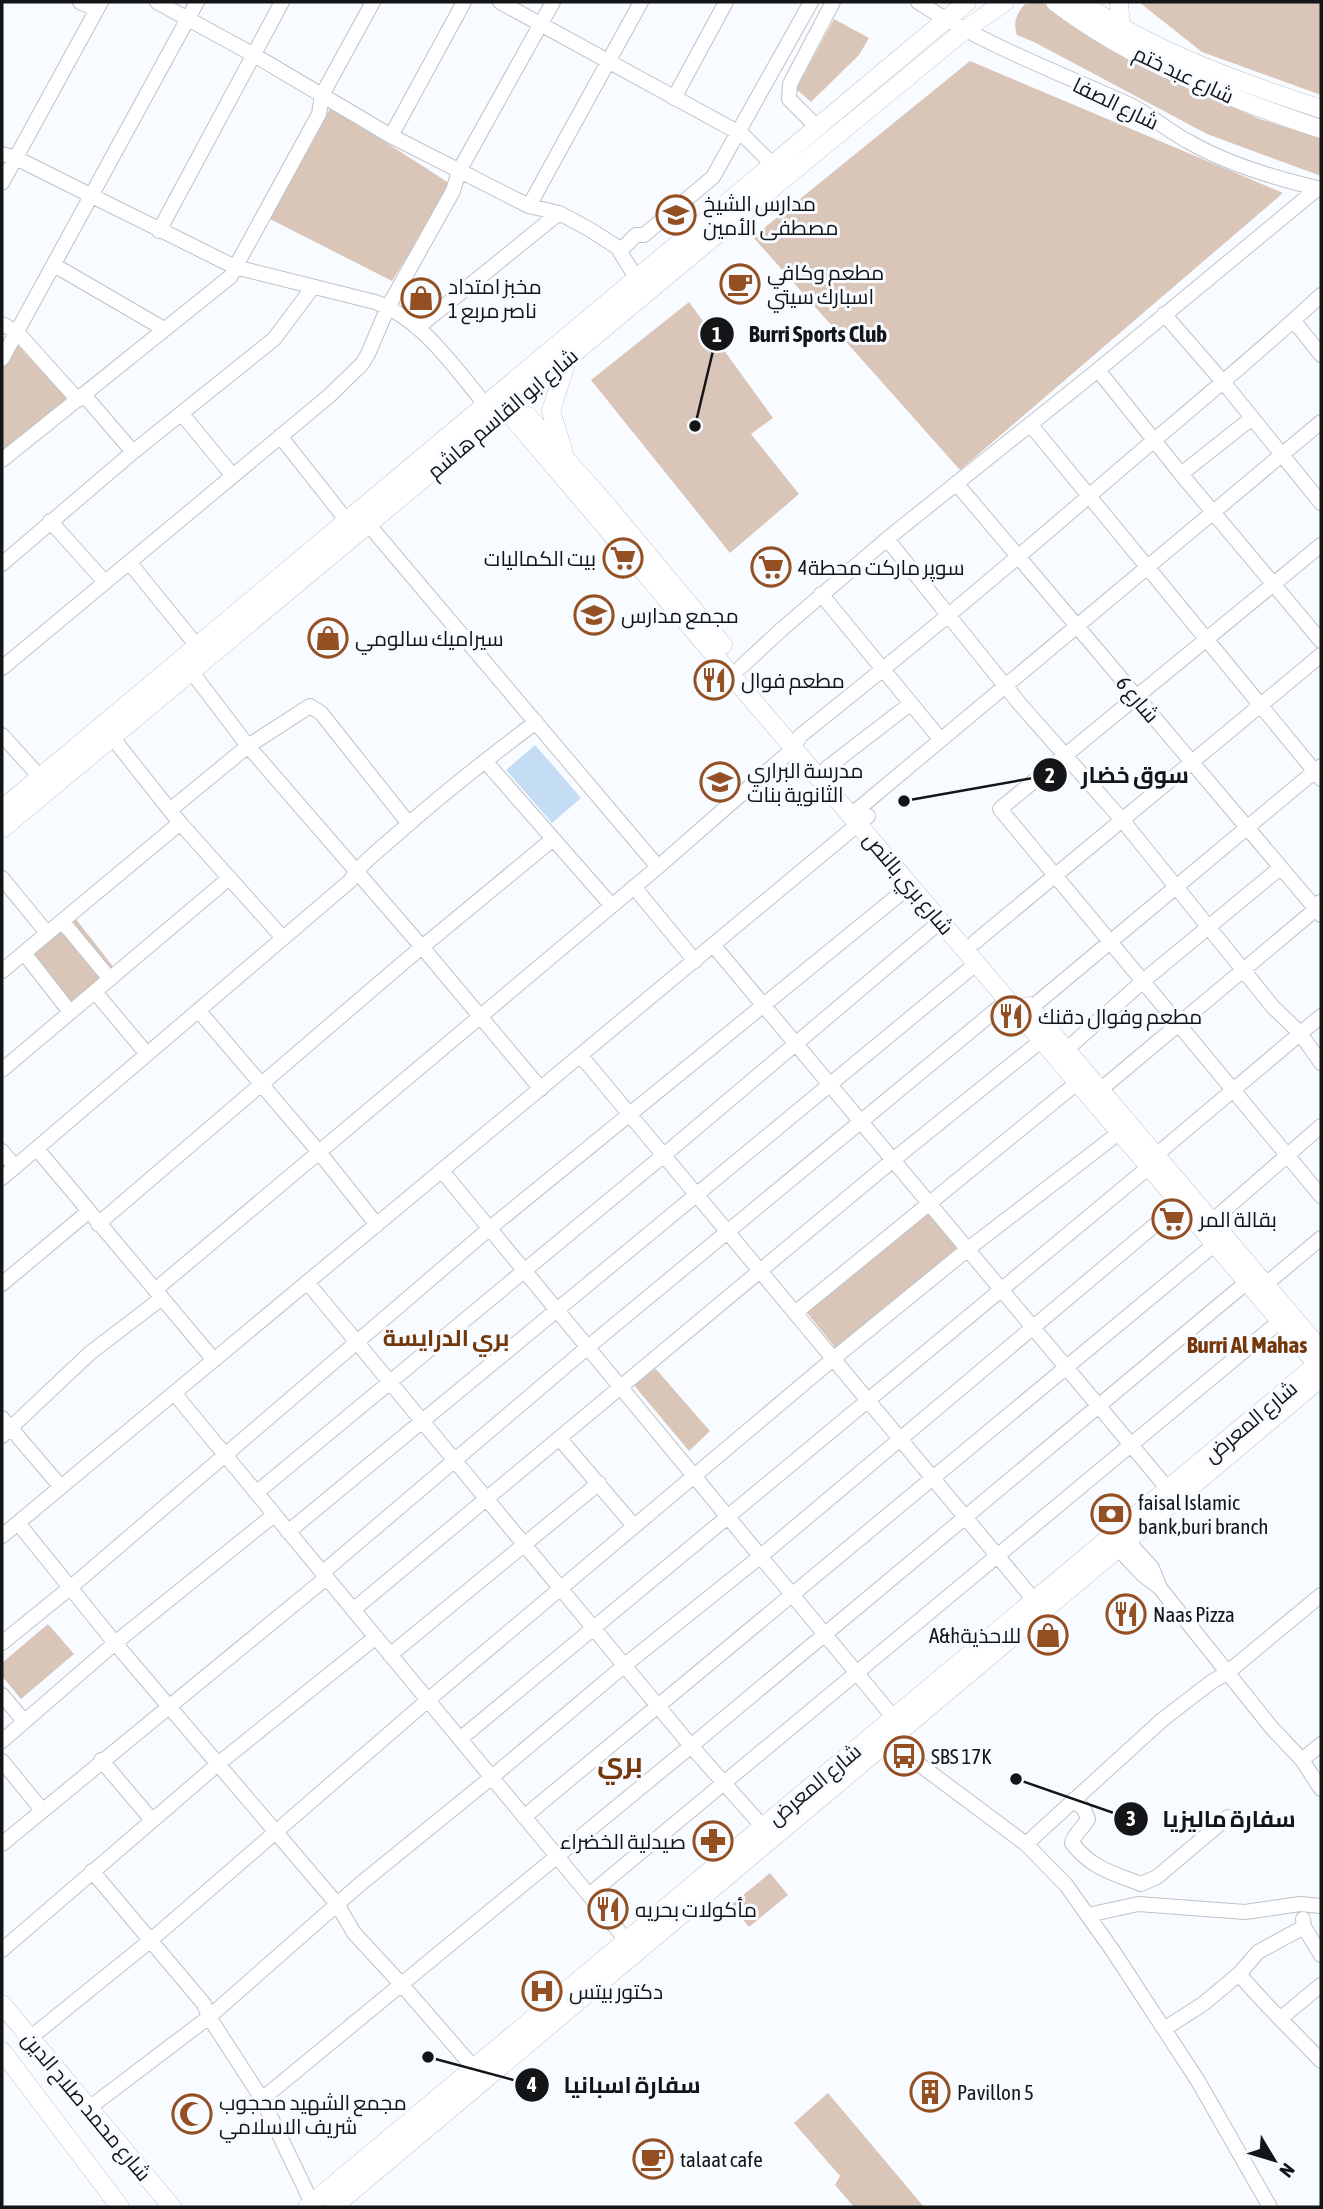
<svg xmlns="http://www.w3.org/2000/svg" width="1323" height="2209" font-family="'Asap Condensed',Cairo,sans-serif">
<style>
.green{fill:#dac5b9}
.water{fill:#c4dcf4}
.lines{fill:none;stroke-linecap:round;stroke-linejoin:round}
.minor-casing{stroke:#bdc3c9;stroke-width:16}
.major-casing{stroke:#bdc3c9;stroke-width:19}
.minor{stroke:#fff;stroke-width:14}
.major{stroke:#fff;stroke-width:18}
.labels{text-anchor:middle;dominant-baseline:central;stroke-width:6;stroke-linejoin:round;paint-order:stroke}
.street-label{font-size:21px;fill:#131517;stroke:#f8fbff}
.poi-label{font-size:21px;fill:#131517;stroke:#f8fbff;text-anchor:start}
.neighbourhood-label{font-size:23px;font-weight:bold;fill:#733709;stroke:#f8fbff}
.district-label{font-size:28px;font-weight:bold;fill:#733709;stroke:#f8fbff}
.leader{fill:none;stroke:#131517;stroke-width:2.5}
.callout-dot{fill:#131517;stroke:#f8fbff;stroke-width:2.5}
.mark-label{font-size:21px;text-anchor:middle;font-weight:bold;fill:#fff}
.callout-label{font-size:23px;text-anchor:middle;font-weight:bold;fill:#131517;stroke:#f8fbff;stroke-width:6;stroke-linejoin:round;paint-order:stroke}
</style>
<rect width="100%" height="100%" fill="#f8fbff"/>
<path class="green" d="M 1139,2 L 1321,2 L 1321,95 L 1202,52 Z
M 1038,3 L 1052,5 L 1167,78 L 1260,119 L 1321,138 L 1321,176 L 1207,134 L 1034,42 L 1017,35 C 1013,22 1016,14 1025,4 Z
M 834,19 L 869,38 L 859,55 L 811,102 L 796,89 Z
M 970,61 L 1283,193 L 960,470 L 753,237 Z
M 331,107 L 452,185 L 392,281 L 268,218 Z
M 689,302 L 773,418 L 751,434 L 799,494 L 730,553 L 591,380 Z
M 16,343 L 69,401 L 2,455 L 2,367 Z
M 72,914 L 115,969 L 70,1006 L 25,951 Z
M 928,1208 L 961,1248 L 837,1350 L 804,1309 Z
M 654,1367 L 710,1431 L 689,1451 L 633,1384 Z
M 48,1624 L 74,1654 L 21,1699 L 2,1676 L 2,1663 Z
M 770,1873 L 788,1895 L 749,1927 L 731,1905 Z
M 828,2093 L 924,2207 L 854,2207 L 835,2185 L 840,2176 L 794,2123 Z"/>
<path class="water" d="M 535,745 L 581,798 L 552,823 L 506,770 Z"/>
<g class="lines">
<g class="minor-casing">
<path id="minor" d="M 80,2 L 96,9
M 157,2 L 254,55 L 391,136 L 529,206 L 559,213 L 589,229 L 617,247 L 637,279
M 500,2 L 743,135 L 773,165
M 918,2 C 983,44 1057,72 1128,104 C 1150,114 1169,132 1191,143 C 1230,165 1278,179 1321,189
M 674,98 L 726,2
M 818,128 L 789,99 L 790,84 L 833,2
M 391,136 L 464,2
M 2,154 L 16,158 L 64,182 L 235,267 L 375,302 C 425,320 457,372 491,411
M 2,183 L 101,2
M 529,206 L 641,2
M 159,231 L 282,2
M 620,251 L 636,235 L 644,235 L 713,177 L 811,2
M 54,265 L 164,329
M 1164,314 L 1224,383 L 1321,503
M 1294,321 L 1321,355
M 2,324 L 17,332 L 78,400
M 417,328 L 559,213
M 2,359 L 197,2
M 1098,370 L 1181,474 L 1321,641
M 84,395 L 133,452
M 182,414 L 233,476
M 1030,424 L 1321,779
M 280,436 L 347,521
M 2,460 L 230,277 L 319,114 L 322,95 L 373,2
M 1181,474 L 1252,418
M 956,483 L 1321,915
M 50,521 L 105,582
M 368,524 L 658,867
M 887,539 L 1019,703 L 1123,821 L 1273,1007 L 1300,1033 L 1321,1063
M 1321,545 L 1000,809 L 1321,1196
M 129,562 L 197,646
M 2,564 L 133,452 L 274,339 L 313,287
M 821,594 L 941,740
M 741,667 L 782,629 L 887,539 L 1098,370 L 1317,189
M 2,668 L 329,396 L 362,364 L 368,354 L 388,307 L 453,191 L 459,171 L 553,2
M 191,671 L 248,746 L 422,947 L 541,1089
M 2,735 L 40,777
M 112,737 L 180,823 L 283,938
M 485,761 L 612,906
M 827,768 L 910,704
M 170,810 L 248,746 L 310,706 L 321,713 L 409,824
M 851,815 L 1321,422
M 2,878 L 47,933
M 634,887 L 695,961
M 62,921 L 110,979
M 975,942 L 1321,655
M 714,946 L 1173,1495
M 24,953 L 70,1012
M 2,971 L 180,823
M 95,992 L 147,1054
M 1031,1008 L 1321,766
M 199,1011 L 319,1152 L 377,1225
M 1066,1050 L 1143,981 L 1280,868
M 581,1056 L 1040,1607
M 2,1070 L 228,879
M 1100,1090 L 1316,909 L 1320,902
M 37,1149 L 214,1360
M 2,1151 L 15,1167
M 1156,1155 L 1321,1016
M 442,1171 L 894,1718 L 901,1744 L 908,1756 L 1026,1844 L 1066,1885 L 1113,1951 L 1198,2081 L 1270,2207
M 2,1178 L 350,881 C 361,863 380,849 396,835 C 441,795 488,758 536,722
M 1212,1221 L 1321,1126
M 98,1224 L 404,962 L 553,839
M 307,1282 L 691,1746 L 763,1827
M 2,1284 L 88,1212
M 1266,1284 L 1321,1238
M 155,1290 L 658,867 L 794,748 L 800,736 C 898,658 994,578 1089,496 C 1166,429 1246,365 1321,295
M 795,1313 L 1078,1082
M 174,1393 L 627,1941
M 2,1418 L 61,1487
M 2,1436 L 90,1353 L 162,1298
M 560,1439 L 634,1526
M 256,1493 L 664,1155 L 941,921
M 18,1523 L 115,1643 L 337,1904 L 354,1933 L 402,1985 L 474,2068
M 288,1532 L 977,963
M 1122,1535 L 1152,1568 L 1160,1588 L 1271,1727 L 1302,1760 L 1321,1789
M 2,1536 L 868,816
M 1111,1541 L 1143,1575 L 1160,1588
M 322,1573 L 588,1347 L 1008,1000
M 353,1610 L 893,1160 L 1042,1040
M 2,1643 L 71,1587 L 490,1228 L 911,885
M 390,1655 L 599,1483
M 2,1695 L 24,1721
M 460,1739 L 1149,1167
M 2,1741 L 115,1643 L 274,1515
M 101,1760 L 152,1820
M 1302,1760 L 1321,1744
M 2,1761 L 42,1810
M 1073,1800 L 1084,1809 L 1088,1819 C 1083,1828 1074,1834 1072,1843 C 1092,1869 1113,1873 1141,1884 L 1157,1877 L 1228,1817
M 524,1817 L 1215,1244
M 2,1844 L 326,1578
M 1026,1844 L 1162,1720 L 1210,1683 L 1228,1672 L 1321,1595
M 92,1871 L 204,2004 L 209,2017 L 262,2099 L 312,2203
M 589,1895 L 1280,1321
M 1088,1915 L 1138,1904 L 1245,1912 L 1300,1904 L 1321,1906
M 1303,1919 L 1304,1927 L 1321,1955
M 2,1950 L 218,1764 L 376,1637
M 1239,1974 C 1265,2005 1294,2032 1321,2061
M 1281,2018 L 1321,1985
M 1164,2029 L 1203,2004 L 1239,1974 L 1258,1952 L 1304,1927
M 30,2038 L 151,1940 L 428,1700 L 833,1359 L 968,1249 L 1120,1132
M 262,2099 L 691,1746 L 1247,1282
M 89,2108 L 209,2017 L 359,1885 L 492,1777 L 625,1665 L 761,1556 L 1181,1203"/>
</g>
<g class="major-casing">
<path id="major" d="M 1055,2 C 1134,62 1228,98 1321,129
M 1081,2 C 1152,51 1239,82 1321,109
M 1119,2 L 1121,26
M 495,397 L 1321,1369
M 528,416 L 604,502 L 723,645
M 563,450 L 551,411 L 567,360
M 2,809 L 967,2
M 2,829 L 781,181 L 966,29 L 1005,2
M 1029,1006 L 1321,1350
M 2,2004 L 172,2207
M 2,2051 L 120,2207
M 307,2207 L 1321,1361
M 333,2207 L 1321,1378"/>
</g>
<use href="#minor" class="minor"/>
<use href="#major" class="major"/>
</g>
<defs>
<g id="school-ring" transform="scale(2.0125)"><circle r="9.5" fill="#f8fbff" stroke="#945023" stroke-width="1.5"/><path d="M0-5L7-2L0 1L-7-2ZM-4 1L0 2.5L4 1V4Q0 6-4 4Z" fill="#945023"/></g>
<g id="cafe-ring" transform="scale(2.0125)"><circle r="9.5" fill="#f8fbff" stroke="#945023" stroke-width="1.5"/><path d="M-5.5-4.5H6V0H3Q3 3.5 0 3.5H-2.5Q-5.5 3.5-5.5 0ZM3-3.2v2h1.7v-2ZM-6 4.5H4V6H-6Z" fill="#945023"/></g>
<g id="shop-ring" transform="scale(2.0125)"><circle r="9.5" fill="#f8fbff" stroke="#945023" stroke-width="1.5"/><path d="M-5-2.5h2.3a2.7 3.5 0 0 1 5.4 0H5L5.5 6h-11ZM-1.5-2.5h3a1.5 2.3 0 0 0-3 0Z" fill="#945023"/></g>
<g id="supermarket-ring" transform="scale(2.0125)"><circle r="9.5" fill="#f8fbff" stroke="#945023" stroke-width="1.5"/><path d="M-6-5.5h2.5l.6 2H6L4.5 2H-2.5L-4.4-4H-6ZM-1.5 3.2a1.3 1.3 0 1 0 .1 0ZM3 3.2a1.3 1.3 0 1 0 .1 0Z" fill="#945023"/></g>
<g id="restaurant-ring" transform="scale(2.0125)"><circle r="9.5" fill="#f8fbff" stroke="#945023" stroke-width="1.5"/><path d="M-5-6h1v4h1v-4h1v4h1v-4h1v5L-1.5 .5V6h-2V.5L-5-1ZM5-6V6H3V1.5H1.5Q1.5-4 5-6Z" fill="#945023"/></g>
<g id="bank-ring" transform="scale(2.0125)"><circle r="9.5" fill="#f8fbff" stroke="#945023" stroke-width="1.5"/><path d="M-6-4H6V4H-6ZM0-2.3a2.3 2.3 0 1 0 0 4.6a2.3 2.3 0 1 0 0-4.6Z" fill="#945023"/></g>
<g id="bus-ring" transform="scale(2.0125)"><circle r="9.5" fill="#f8fbff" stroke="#945023" stroke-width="1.5"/><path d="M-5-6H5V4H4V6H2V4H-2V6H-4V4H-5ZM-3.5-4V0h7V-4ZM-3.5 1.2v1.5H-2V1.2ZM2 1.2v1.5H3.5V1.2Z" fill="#945023"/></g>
<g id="pharmacy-ring" transform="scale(2.0125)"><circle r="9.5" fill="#f8fbff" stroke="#945023" stroke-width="1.5"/><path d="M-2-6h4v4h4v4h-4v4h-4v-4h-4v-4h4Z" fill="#945023"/></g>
<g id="hospital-ring" transform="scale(2.0125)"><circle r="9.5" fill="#f8fbff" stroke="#945023" stroke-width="1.5"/><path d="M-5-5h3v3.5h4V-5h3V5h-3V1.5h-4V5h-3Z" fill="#945023"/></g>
<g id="building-ring" transform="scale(2.0125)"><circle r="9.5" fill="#f8fbff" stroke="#945023" stroke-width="1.5"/><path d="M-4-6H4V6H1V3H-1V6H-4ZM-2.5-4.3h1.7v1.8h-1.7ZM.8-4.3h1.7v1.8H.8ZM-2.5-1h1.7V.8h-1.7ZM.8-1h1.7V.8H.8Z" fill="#945023"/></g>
<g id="mosque-ring" transform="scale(2.0125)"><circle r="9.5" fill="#f8fbff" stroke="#945023" stroke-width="1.5"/><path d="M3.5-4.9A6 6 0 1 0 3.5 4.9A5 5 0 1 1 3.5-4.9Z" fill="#945023"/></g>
</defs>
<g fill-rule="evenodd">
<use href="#school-ring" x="676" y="215"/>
<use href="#cafe-ring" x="740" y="284"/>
<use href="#shop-ring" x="421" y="298"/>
<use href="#supermarket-ring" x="623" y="558"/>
<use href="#supermarket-ring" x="771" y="567"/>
<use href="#school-ring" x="594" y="615"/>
<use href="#shop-ring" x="328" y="638"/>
<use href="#restaurant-ring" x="714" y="680"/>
<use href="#school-ring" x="720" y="782"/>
<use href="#restaurant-ring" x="1011" y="1016"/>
<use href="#supermarket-ring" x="1172" y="1219"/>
<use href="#bank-ring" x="1111" y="1514"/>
<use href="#restaurant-ring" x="1126" y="1614"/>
<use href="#shop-ring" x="1048" y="1635"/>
<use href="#bus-ring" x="904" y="1756"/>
<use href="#pharmacy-ring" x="713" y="1841"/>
<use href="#restaurant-ring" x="608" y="1909"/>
<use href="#hospital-ring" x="542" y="1991"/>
<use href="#building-ring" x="930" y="2092"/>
<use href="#mosque-ring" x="192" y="2114"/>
<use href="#cafe-ring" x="653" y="2159"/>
</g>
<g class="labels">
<g class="street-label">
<text transform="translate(1184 74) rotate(25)">شارع عبد ختم</text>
<text transform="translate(1116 103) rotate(26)">شارع الصفا</text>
<text transform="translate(502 413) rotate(-40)">شارع ابو القاسم هاشم</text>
<text transform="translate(1138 699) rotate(50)">شارع 6</text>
<text transform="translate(909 883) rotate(50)">شارع بري بالنص</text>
<text transform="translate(1250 1421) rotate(-40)">شارع المعرض</text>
<text transform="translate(814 1784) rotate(-40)">شارع المعرض</text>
<text transform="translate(87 2106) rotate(50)">شارع محمد صلاح الدين</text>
</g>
<g class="poi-label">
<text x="703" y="203">مدارس الشيخ<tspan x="703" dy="24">مصطفى الأمين</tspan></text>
<text x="767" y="272">مطعم وكافي<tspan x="767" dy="24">اسبارك سيتي</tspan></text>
<text x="448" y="286">مخبز امتداد<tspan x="448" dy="24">ناصر مربع 1</tspan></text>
<text x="596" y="558" text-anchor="end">بيت الكماليات</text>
<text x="798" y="567">سوپر مارکت محطة4</text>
<text x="621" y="615">مجمع مدارس</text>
<text x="355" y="638">سيراميك سالومي</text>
<text x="741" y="680">مطعم فوال</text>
<text x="747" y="770">مدرسة البراري<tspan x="747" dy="24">الثانوية بنات</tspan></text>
<text x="1038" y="1016">مطعم وفوال دقنك</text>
<text x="1199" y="1219">بقالة المر</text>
<text x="1138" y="1502">faisal Islamic<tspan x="1138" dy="24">bank,buri branch</tspan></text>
<text x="1153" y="1614">Naas Pizza</text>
<text x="1021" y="1635" text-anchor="end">A&amp;hللاحذية</text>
<text x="931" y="1756">SBS 17K</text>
<text x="686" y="1841" text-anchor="end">صيدلية الخضراء</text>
<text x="635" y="1909">مأكولات بحريه</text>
<text x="569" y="1991">دكتور بيتس</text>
<text x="957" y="2092">Pavillon 5</text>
<text x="219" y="2102">مجمع الشهيد محجوب<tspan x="219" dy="24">شريف الاسلامي</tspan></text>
<text x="680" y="2159">talaat cafe</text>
</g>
<g class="neighbourhood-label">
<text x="446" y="1338">بري الدرايسة</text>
<text x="1247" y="1345">Burri Al Mahas</text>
</g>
<g class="district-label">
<text x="620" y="1762">بري</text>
</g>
</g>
<path class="leader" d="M695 426L717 334M904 801L1050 775M1016 1779L1131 1819M428 2057L532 2085"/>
<g class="callout-dot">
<circle cx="695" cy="426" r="7"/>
<circle cx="904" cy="801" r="7"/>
<circle cx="1016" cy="1779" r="7"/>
<circle cx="428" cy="2057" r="7"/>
<circle cx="717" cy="334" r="18"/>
<circle cx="1050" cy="775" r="18"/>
<circle cx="1131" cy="1819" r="18"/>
<circle cx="532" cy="2085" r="18"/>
</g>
<g class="mark-label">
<text x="717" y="342">1</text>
<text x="1050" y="783">2</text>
<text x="1131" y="1826">3</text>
<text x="532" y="2092">4</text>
</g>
<g class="callout-label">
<text x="818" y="342">Burri Sports Club</text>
<text x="1135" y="783">سوق خضار</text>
<text x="1229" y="1827">سفارة ماليزيا</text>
<text x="632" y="2093">سفارة اسبانيا</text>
</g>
<rect width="1323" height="2209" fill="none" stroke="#131517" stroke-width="7"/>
<g transform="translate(1274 2160) rotate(128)" stroke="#f8fbff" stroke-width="5" paint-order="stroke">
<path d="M0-5L12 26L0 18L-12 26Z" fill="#131517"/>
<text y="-10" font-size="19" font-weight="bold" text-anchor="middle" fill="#131517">N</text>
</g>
</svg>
